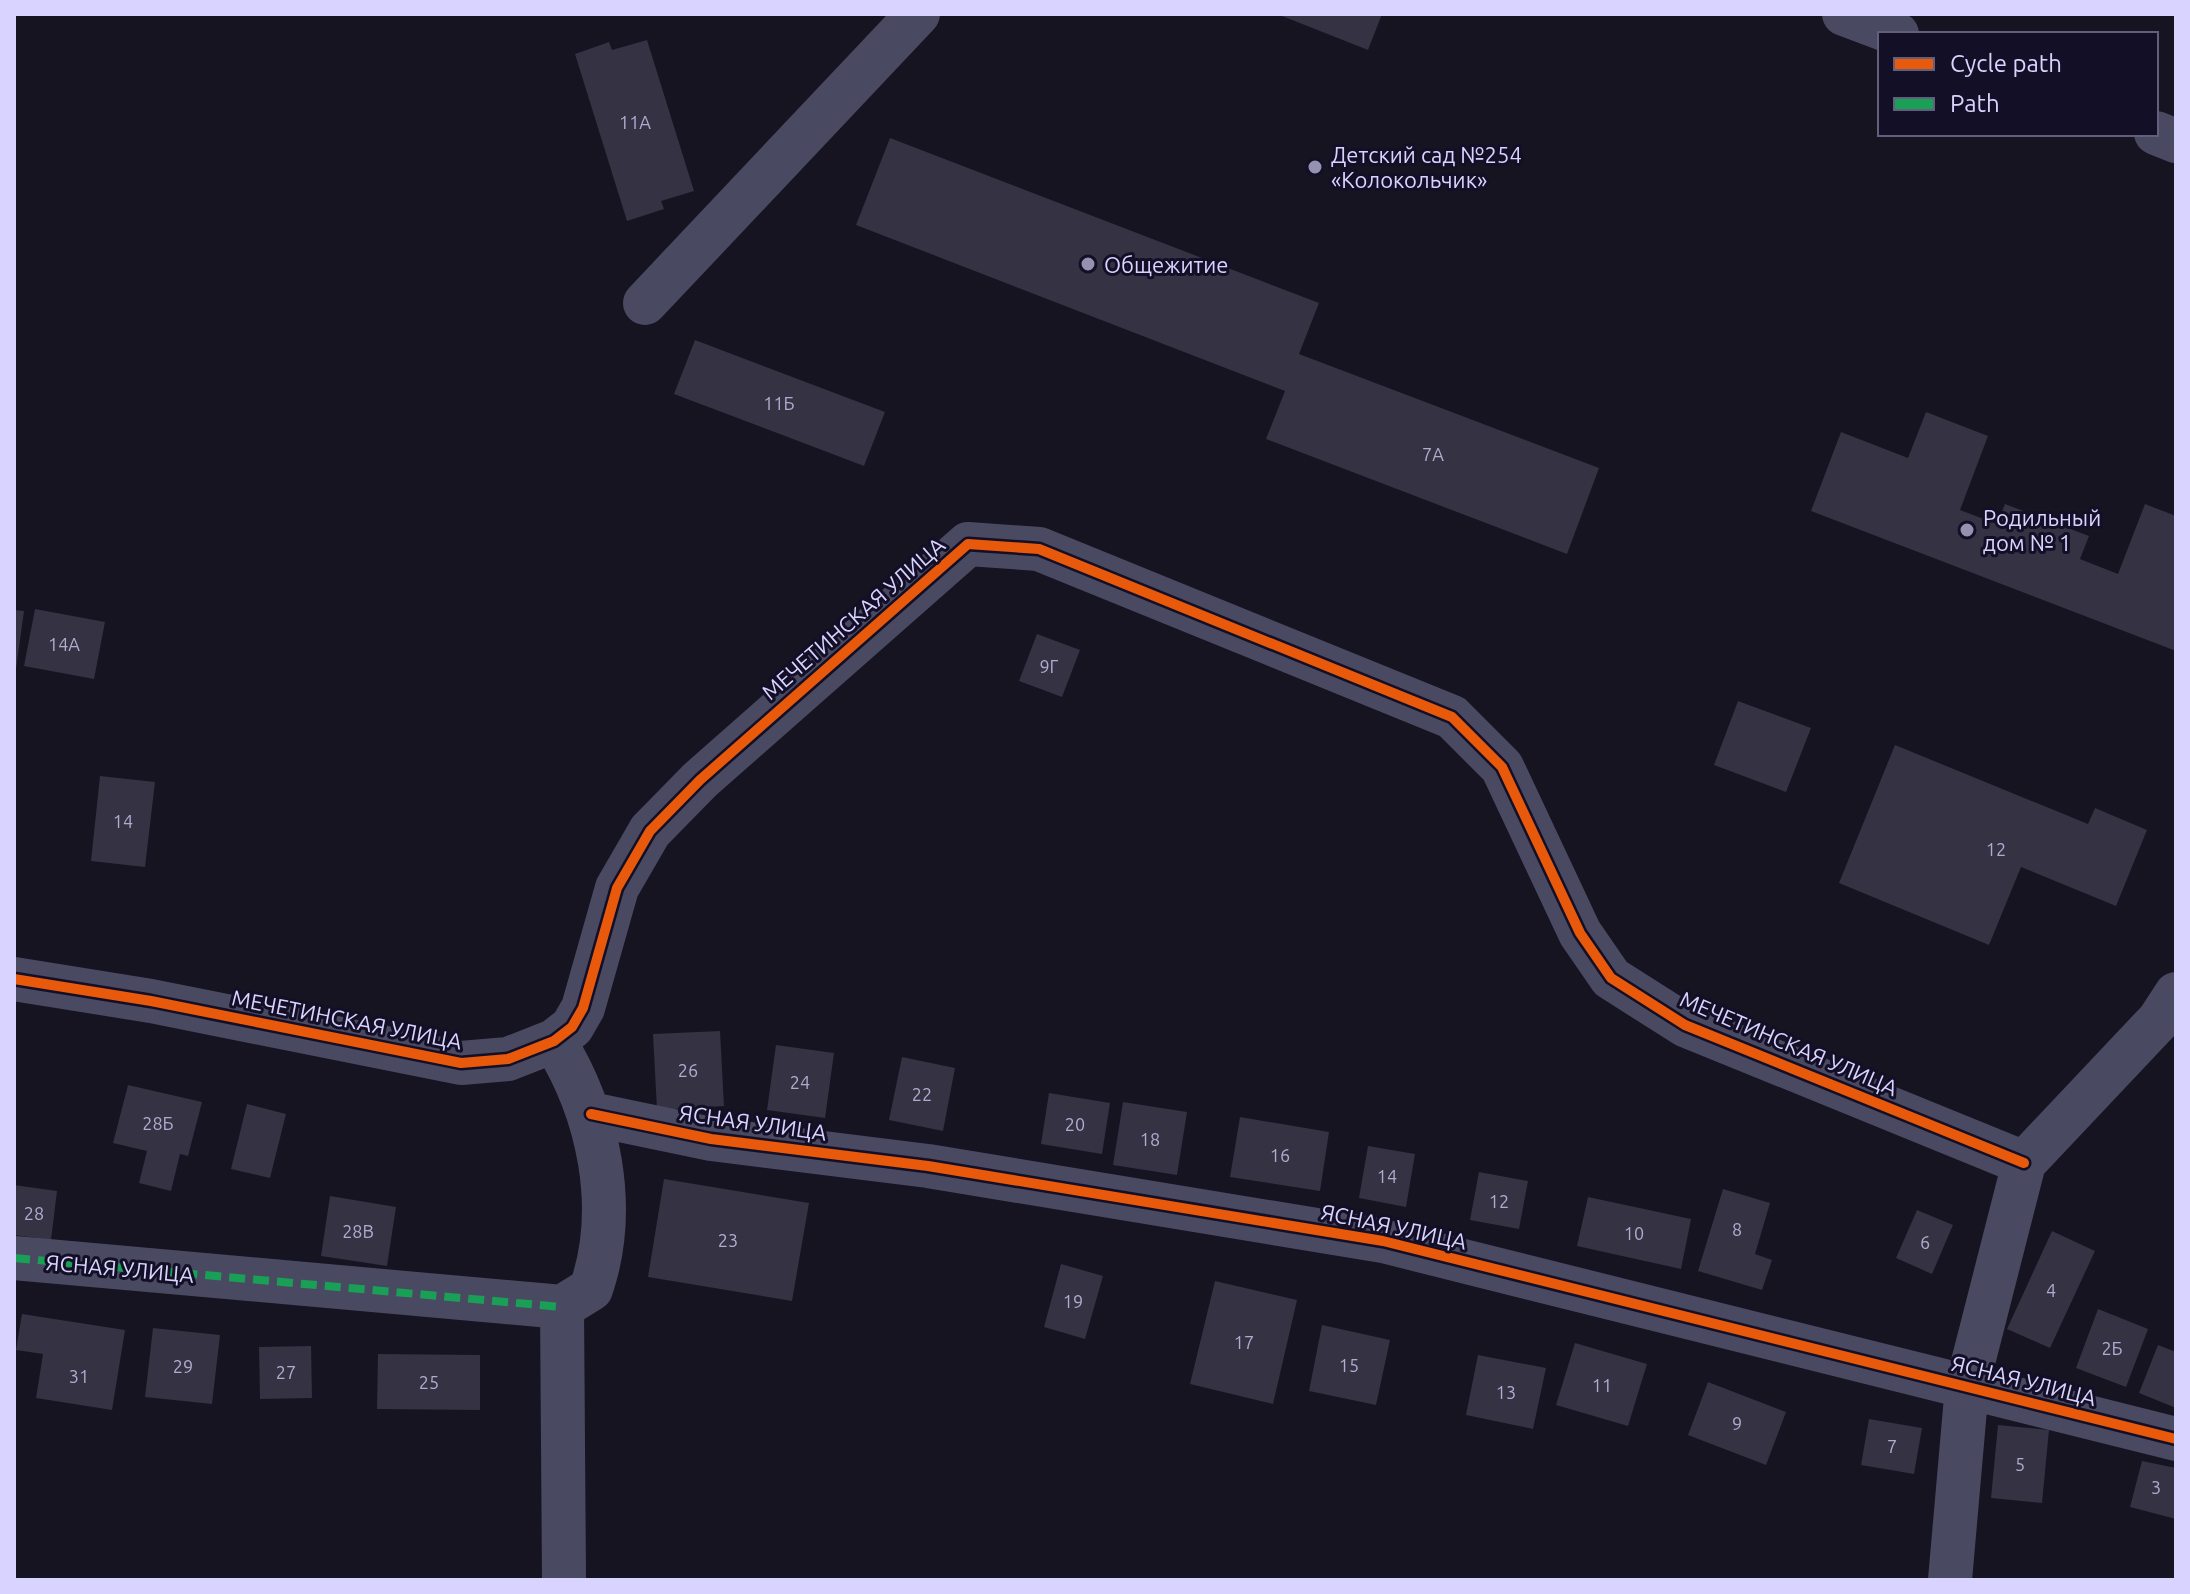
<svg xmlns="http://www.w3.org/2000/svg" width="2190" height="1594" font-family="Ubuntu,sans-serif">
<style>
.building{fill:#343243}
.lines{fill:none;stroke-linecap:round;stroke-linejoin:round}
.minor{stroke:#4a4962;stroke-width:44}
.quiet{stroke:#1a9f57;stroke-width:8;stroke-dasharray:16 8;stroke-linecap:butt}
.cycleway-casing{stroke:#130f26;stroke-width:15}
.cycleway{stroke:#e8590c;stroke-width:10}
.poi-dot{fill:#9591b1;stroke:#130f26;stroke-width:3}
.labels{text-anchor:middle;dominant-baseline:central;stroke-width:6;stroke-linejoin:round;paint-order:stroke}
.number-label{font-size:18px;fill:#b0acd0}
.poi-label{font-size:22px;fill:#d9d4ff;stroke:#130f26;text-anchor:start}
.street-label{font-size:22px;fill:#d9d4ff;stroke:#130f26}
</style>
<rect width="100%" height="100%" fill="#161421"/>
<path class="building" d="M 1277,14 L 1382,14 L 1368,50 Z
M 647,40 L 694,191 L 661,201 L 664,209 L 627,221 L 575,54 L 609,42 L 612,50 Z
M 890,138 L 1319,303 L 1299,354 L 1599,468 L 1567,554 L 1266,439 L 1285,391 L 856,225 Z
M 695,340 L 885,412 L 864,466 L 674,394 Z
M 1926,412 L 1988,436 L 1960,510 L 1997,524 L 2005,504 L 2089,536 L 2080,559 L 2118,574 L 2145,504 L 2176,516 L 2176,651 L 1811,511 L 1841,432 L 1908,458 Z
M 35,609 L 105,622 L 94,679 L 24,666 Z
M 14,610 L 24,611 L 16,669 L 14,669 Z
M 1037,634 L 1080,650 L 1062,697 L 1019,681 Z
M 1738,701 L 1811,728 L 1786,792 L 1714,765 Z
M 1895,745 L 2088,824 L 2095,808 L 2147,830 L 2116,906 L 2021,867 L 1989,945 L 1839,883 Z
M 100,776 L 155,782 L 145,867 L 91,861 Z
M 720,1031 L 724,1106 L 657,1110 L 653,1034 Z
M 776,1045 L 834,1053 L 825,1118 L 767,1110 Z
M 902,1057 L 955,1068 L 943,1131 L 889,1120 Z
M 128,1085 L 202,1102 L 188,1156 L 180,1154 L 171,1191 L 139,1183 L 147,1151 L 113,1143 Z
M 1049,1093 L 1110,1103 L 1102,1154 L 1041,1144 Z
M 1123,1102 L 1187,1112 L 1177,1175 L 1113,1165 Z
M 247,1104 L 286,1114 L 270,1178 L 231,1169 Z
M 1240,1117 L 1329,1132 L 1320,1191 L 1230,1177 Z
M 1368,1146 L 1415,1154 L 1406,1207 L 1359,1198 Z
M 1479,1172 L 1528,1181 L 1519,1229 L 1470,1220 Z
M 664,1179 L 809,1203 L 792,1301 L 648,1277 Z
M 14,1185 L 57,1191 L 51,1240 L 14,1235 Z
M 1723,1189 L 1770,1203 L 1755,1254 L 1772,1260 L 1762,1290 L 1698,1271 Z
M 330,1196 L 396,1207 L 387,1266 L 321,1256 Z
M 1588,1197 L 1691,1219 L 1681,1269 L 1577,1246 Z
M 1917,1210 L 1953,1225 L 1932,1274 L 1896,1258 Z
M 2052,1231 L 2095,1251 L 2050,1348 L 2007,1329 Z
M 1061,1264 L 1103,1276 L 1085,1339 L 1044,1327 Z
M 1215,1281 L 1297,1300 L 1273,1404 L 1190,1384 Z
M 2098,1309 L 2148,1329 L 2126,1387 L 2076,1368 Z
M 22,1314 L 125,1330 L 112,1410 L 36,1398 L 43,1354 L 16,1350 Z
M 1322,1325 L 1390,1340 L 1376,1405 L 1309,1391 Z
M 153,1328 L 220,1335 L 212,1404 L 145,1397 Z
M 1575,1343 L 1647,1364 L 1628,1426 L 1556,1405 Z
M 2158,1345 L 2176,1352 L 2176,1408 L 2139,1393 Z
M 311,1346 L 312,1398 L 260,1399 L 259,1347 Z
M 378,1354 L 480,1355 L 480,1410 L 377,1409 Z
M 1478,1355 L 1546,1368 L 1533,1429 L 1466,1415 Z
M 1708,1382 L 1786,1412 L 1766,1465 L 1688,1435 Z
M 1869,1419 L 1922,1428 L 1914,1474 L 1861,1465 Z
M 1998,1425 L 2049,1430 L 2042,1503 L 1991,1498 Z
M 2142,1461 L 2176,1468 L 2176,1519 L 2130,1507 Z"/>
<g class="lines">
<path class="minor" d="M 1844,14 L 1897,34
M 2156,133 L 2176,141
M 645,303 L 918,14
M 14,979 L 151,1001 L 461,1063 L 508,1059 L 554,1041 L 572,1027 L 583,1008 L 617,888 L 650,831 L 700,780 L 968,544 L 1039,549 L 1452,717 L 1502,767 L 1580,933 L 1611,978 L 1685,1025 L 2024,1163
M 591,1114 L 711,1139 L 928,1166 L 1383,1241 L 2176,1439
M 14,1258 L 562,1307 L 591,1289 C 619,1208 599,1113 554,1041
M 562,1307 L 564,1580
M 1950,1580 L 1967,1386 L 2024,1163 L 2159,1020 L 2176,994"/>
<path class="quiet" d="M 14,1258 L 562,1307"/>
<g class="cycleway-casing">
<path id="cycleway" d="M 14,979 L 151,1001 L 461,1063 L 508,1059 L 554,1041 L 572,1027 L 583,1008 L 617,888 L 650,831 L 700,780 L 968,544 L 1039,549 L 1452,717 L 1502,767 L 1580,933 L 1611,978 L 1685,1025 L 2024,1163
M 591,1114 L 711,1139 L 928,1166 L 1383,1241 L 2176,1439"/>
</g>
<use href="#cycleway" class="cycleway"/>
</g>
<g class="poi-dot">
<circle cx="1315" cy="167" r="8"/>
<circle cx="1088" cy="264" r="8"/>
<circle cx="1967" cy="530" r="8"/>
</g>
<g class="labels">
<g class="number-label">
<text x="635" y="122">11А</text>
<text x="779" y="403">11Б</text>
<text x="1433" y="454">7А</text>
<text x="64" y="644">14А</text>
<text x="1049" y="666">9Г</text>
<text x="123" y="821">14</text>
<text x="1996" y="849">12</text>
<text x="688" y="1070">26</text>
<text x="800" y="1082">24</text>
<text x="922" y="1094">22</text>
<text x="158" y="1123">28Б</text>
<text x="1075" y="1124">20</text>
<text x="1150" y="1139">18</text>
<text x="1280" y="1155">16</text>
<text x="1387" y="1176">14</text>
<text x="1499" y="1201">12</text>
<text x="34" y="1213">28</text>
<text x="1737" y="1229">8</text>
<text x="358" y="1231">28В</text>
<text x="1634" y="1233">10</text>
<text x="728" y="1240">23</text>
<text x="1925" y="1242">6</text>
<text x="2051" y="1290">4</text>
<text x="1073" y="1301">19</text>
<text x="1244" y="1342">17</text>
<text x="2112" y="1348">2Б</text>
<text x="1349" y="1365">15</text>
<text x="183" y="1366">29</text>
<text x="286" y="1372">27</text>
<text x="79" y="1376">31</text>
<text x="429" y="1382">25</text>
<text x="1602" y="1385">11</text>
<text x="1506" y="1392">13</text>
<text x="1737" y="1423">9</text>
<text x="1892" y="1446">7</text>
<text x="2020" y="1464">5</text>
<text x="2156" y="1487">3</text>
</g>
<g class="poi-label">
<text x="1331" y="154">Детский сад №254<tspan x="1331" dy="25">«Колокольчик»</tspan></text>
<text x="1104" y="264">Общежитие</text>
<text x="1983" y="517">Родильный<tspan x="1983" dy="25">дом № 1</tspan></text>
</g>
<g class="street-label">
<text transform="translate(853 618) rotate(-41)">МЕЧЕТИНСКАЯ УЛИЦА</text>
<text transform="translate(347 1019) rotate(11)">МЕЧЕТИНСКАЯ УЛИЦА</text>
<text transform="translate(1789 1043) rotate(23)">МЕЧЕТИНСКАЯ УЛИЦА</text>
<text transform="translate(753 1122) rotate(8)">ЯСНАЯ УЛИЦА</text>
<text transform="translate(1394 1226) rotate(12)">ЯСНАЯ УЛИЦА</text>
<text transform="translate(120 1268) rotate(5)">ЯСНАЯ УЛИЦА</text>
<text transform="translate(2024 1380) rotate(14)">ЯСНАЯ УЛИЦА</text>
</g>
</g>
<rect width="2190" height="1594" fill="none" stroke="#d9d4ff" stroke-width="32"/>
<rect x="1878" y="32" width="280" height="104" fill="#130f26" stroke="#625e7d" stroke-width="2"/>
<rect x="1894" y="58" width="40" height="12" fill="#e8590c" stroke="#625e7d" stroke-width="2"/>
<text x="1950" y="72" font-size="24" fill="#d9d4ff">Cycle path</text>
<rect x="1894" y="98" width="40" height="12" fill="#1a9f57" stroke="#625e7d" stroke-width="2"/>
<text x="1950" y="112" font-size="24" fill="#d9d4ff">Path</text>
</svg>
